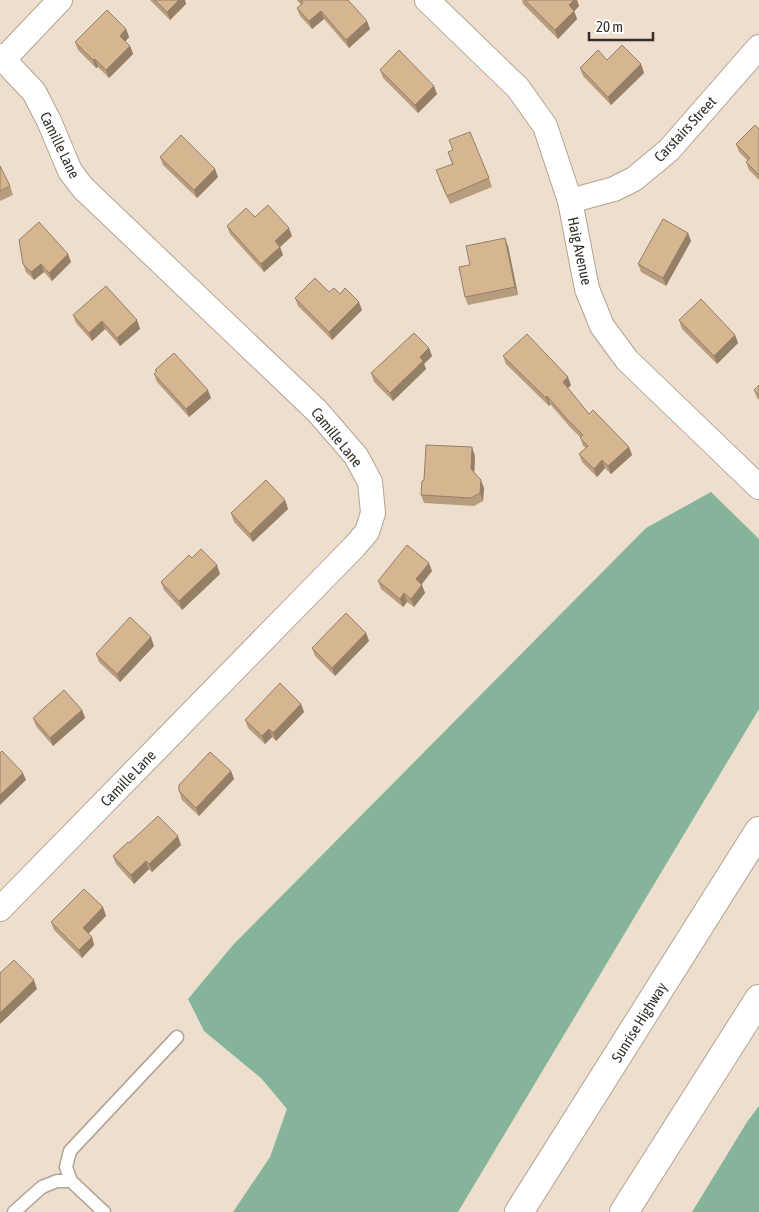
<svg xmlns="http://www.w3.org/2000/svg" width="759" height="1212" font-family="'Asap Condensed',sans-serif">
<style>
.forest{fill:#85b49b}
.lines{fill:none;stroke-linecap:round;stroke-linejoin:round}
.service-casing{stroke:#b2a494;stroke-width:15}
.minor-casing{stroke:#b2a494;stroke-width:26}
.motorway-casing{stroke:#b2a494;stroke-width:30}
.service{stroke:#fff;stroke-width:12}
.minor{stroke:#fff;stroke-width:24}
.motorway{stroke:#fff;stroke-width:28}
.wall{fill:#b79d7d}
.shaded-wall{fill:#957f66}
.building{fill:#d5b691;stroke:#957f66}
.labels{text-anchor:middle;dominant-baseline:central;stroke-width:4;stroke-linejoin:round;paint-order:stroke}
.street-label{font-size:15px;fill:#352f29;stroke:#fff}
</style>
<rect width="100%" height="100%" fill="#eddecd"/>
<path class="forest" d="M 711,492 L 759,539 L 759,709 L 458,1212 L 233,1212 L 270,1157 L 287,1109 L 261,1078 L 204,1031 L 188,999 L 233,945 L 646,528 Z
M 759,1106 L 759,1212 L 692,1212 L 747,1122 Z"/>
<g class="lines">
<g class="service-casing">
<path id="service" d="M 71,1181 L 66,1167 L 70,1151 L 177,1037
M 14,1212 L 42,1187 L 57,1181 L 71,1181 L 104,1212"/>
</g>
<g class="minor-casing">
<path id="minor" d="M 427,0 L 518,88 L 545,126 L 570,201 L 587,289 L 602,326 L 627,360 L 759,487
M 0,56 L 34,92 L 49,121 L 70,171 L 83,188 L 317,411 L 356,456 L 370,482 L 373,513 L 367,532 L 354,547 L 0,909
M 3,60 L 60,0
M 570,201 L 614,189 L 634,179 L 669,150 L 759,47"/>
</g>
<g class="motorway-casing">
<path id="motorway" d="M 519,1212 L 759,831
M 624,1212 L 759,999"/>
</g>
<use href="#service" class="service"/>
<use href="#minor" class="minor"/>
<use href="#motorway" class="motorway"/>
</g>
<path class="wall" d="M 150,0 L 185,0 L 186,4 L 170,20 Z
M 297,0 L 348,0 L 370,29 L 349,48 L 324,19 L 312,29 L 300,16 L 297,8 L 301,5 Z
M 522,0 L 577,0 L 579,6 L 574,11 L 577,19 L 558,39 L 523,4 Z
M 126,29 L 129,37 L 125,42 L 130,46 L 133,54 L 109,78 L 98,67 L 96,68 L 78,50 L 75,42 Z
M 607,60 L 641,64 L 644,73 L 611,105 L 583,76 L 580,68 Z
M 380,70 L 437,94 L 418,113 L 383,78 Z
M 759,129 L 759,180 L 749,170 L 746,162 L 748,161 L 739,152 L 736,144 Z
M 448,152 L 489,178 L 492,187 L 450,204 L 439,179 L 452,164 Z
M 160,157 L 218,177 L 197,198 L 163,165 Z
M 0,166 L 10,186 L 13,195 L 0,201 Z
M 255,217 L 292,236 L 280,247 L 283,255 L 264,272 L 230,234 L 227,226 Z
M 688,233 L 691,241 L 666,286 L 641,272 L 638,264 Z
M 508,246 L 518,295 L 468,305 L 465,297 L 470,265 Z
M 68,254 L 71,262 L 52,281 L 44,272 L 34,280 L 26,272 L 23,264 Z
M 329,292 L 340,294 L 362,310 L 332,340 L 298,306 L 295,298 Z
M 73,315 L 137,320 L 140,329 L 120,346 L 105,329 L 92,341 L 76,323 Z
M 679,320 L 735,335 L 738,343 L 717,364 L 682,329 Z
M 429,348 L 432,356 L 424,364 L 426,369 L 393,401 L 374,382 L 371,373 Z
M 503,356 L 571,385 L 568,388 L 589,414 L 629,447 L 632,455 L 611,474 L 605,468 L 597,477 L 582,462 L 579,454 L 586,448 L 583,446 L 580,437 L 570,427 L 550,404 L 549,406 L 506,364 Z
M 155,370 L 211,398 L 189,417 L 157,382 L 154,374 L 156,372 Z
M 759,385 L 759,400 L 757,398 L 754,390 Z
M 475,456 L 474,473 L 484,488 L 483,501 L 474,506 L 424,503 L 421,495 Z
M 285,500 L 288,509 L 253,542 L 234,522 L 231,513 Z
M 192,558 L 220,574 L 182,610 L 164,590 L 161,582 Z
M 432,571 L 421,584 L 425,593 L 414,607 L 407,602 L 403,607 L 381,589 L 378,581 Z
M 366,633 L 369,641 L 335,676 L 315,656 L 312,648 Z
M 154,646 L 120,682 L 99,662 L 96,654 Z
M 301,704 L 304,712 L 276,741 L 272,737 L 265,744 L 248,728 L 245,720 Z
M 82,710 L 85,718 L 53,746 L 36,726 L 33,718 Z
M 231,771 L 234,779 L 199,816 L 182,800 L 179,791 Z
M 129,843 L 181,845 L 152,872 L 149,869 L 134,884 L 116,864 L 113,856 Z
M 103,907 L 106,916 L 88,934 L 92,937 L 94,945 L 82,958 L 54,930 L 51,922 Z"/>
<path class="shaded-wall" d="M 179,0 L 185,0 L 186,4 L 170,20 L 167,12 Z
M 574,0 L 577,0 L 579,6 L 572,14 L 569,5 Z
M 321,11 L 324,19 L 312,29 L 309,21 Z
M 574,11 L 577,19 L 558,39 L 555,30 Z
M 367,21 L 370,29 L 349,48 L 346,40 Z
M 126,29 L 129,37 L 123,44 L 120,36 Z
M 130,46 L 133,54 L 109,78 L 106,70 Z
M 95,59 L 98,67 L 96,68 L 93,60 Z
M 641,64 L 644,73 L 611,105 L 608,97 Z
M 434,86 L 437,94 L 418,113 L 415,105 Z
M 215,169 L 218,177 L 197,198 L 194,190 Z
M 289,228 L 292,236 L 280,247 L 283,255 L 264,272 L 261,264 L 275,241 Z
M 688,233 L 691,241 L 666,286 L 663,278 Z
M 505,238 L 508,246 L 518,295 L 515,287 Z
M 68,254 L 71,262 L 52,281 L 49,273 Z
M 41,264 L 44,272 L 34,280 L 31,272 Z
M 359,302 L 362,310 L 332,340 L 329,332 Z
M 137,320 L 140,329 L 120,346 L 117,338 Z
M 102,321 L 105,329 L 92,341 L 89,333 Z
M 735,335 L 738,343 L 717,364 L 714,356 Z
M 429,348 L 432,356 L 424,364 L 426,369 L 393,401 L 390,393 L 420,357 Z
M 568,377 L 571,385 L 566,390 L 563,382 Z
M 208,390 L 211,398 L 189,417 L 186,409 Z
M 547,396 L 550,404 L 549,406 L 546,398 Z
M 472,447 L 475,456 L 474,478 L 471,469 Z
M 629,447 L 632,455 L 611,474 L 608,466 Z
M 602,460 L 605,468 L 597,477 L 594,469 Z
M 481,480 L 484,488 L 483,501 L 480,493 Z
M 285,500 L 288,509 L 253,542 L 250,534 Z
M 429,563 L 432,571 L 419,588 L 416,579 Z
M 217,565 L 220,574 L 182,610 L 179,601 Z
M 422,585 L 425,593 L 414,607 L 411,599 Z
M 404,593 L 407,602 L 403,607 L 400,599 Z
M 366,633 L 369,641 L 335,676 L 332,668 Z
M 151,637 L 154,646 L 120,682 L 117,674 Z
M 301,704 L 304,712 L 276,741 L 273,733 Z
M 82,710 L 85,718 L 53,746 L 50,738 Z
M 269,729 L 272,737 L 265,744 L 262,736 Z
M 231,771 L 234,779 L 199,816 L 196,808 Z
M 23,773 L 26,780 L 0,805 L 0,795 Z
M 178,836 L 181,845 L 152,872 L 149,864 Z
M 146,861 L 149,869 L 134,884 L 131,875 Z
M 103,907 L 106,916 L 86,936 L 83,928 Z
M 92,937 L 94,945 L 82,958 L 79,950 Z
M 34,980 L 37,989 L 0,1024 L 0,1013 Z"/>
<path class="building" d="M 155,0 L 179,0 L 167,12 Z
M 301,0 L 348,0 L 367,21 L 346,40 L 321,11 L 309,21 L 297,8 L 303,3 Z
M 525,0 L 574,0 L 569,5 L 574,11 L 555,30 Z
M 107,10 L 126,29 L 120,36 L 130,46 L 106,70 L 95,59 L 93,60 L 75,42 Z
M 622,45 L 641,64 L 608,97 L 580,68 L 598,50 L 607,60 Z
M 399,50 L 434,86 L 415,105 L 380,70 Z
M 755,125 L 759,129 L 759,175 L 746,162 L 750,158 L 736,144 Z
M 470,132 L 489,178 L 447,196 L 436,170 L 453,164 L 448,152 L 453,150 L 449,140 Z
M 181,135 L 215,169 L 194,190 L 160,157 Z
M 0,166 L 10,186 L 0,191 Z
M 268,205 L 289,228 L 275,241 L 280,247 L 261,264 L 227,226 L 246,208 L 255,217 Z
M 663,219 L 688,233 L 663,278 L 638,264 Z
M 39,222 L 68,254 L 49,273 L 41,264 L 31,272 L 23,264 L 19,240 Z
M 505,238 L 515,287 L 465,297 L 459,267 L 470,265 L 466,246 Z
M 315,278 L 329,292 L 334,288 L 340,294 L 345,288 L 359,302 L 329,332 L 295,298 Z
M 106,286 L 137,320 L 117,338 L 102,321 L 89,333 L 73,315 Z
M 701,299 L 735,335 L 714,356 L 679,320 Z
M 414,333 L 429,348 L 420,357 L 423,361 L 390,393 L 371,373 Z
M 527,334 L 568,377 L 563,382 L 589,414 L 593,410 L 629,447 L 608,466 L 602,460 L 594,469 L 579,454 L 588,446 L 580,438 L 583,435 L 567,419 L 547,396 L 546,398 L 503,356 Z
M 174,353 L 208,390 L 186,409 L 154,374 L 157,371 L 155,370 Z
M 759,385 L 759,395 L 754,390 Z
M 426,445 L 472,447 L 471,469 L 481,480 L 480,493 L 471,498 L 421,495 L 422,481 L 424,480 Z
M 266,480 L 285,500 L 250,534 L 231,513 Z
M 407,545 L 429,563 L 416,579 L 422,585 L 411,599 L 404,593 L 400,599 L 378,581 Z
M 201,549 L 217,565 L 179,601 L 161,582 L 189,555 L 192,558 Z
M 346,613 L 366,633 L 332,668 L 312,648 Z
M 130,617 L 151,637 L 117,674 L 96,654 Z
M 280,683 L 301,704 L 273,733 L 269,729 L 262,736 L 245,720 Z
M 64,690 L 82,710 L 50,738 L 33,718 Z
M 2,751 L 23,773 L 0,795 L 0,753 Z
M 210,752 L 231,771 L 196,808 L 179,791 L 179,785 Z
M 158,816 L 178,836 L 149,864 L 146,861 L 131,875 L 113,856 L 128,842 L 129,843 Z
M 84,889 L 103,907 L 83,928 L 92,937 L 79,950 L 51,922 Z
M 14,960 L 34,980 L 0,1013 L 0,973 Z"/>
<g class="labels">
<g class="street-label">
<text transform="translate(685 129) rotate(-47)">Carstairs Street</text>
<text transform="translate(60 145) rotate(64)">Camille Lane</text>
<text transform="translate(580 251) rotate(78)">Haig Avenue</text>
<text transform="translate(337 437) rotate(51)">Camille Lane</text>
<text transform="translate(128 778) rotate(-46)">Camille Lane</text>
<text transform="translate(639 1022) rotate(-58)">Sunrise Highway</text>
</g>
</g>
<path d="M589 32v8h64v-8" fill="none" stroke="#352f29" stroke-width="2.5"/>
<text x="596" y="32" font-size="15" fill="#352f29" stroke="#ffffff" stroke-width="4" paint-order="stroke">20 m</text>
</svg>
